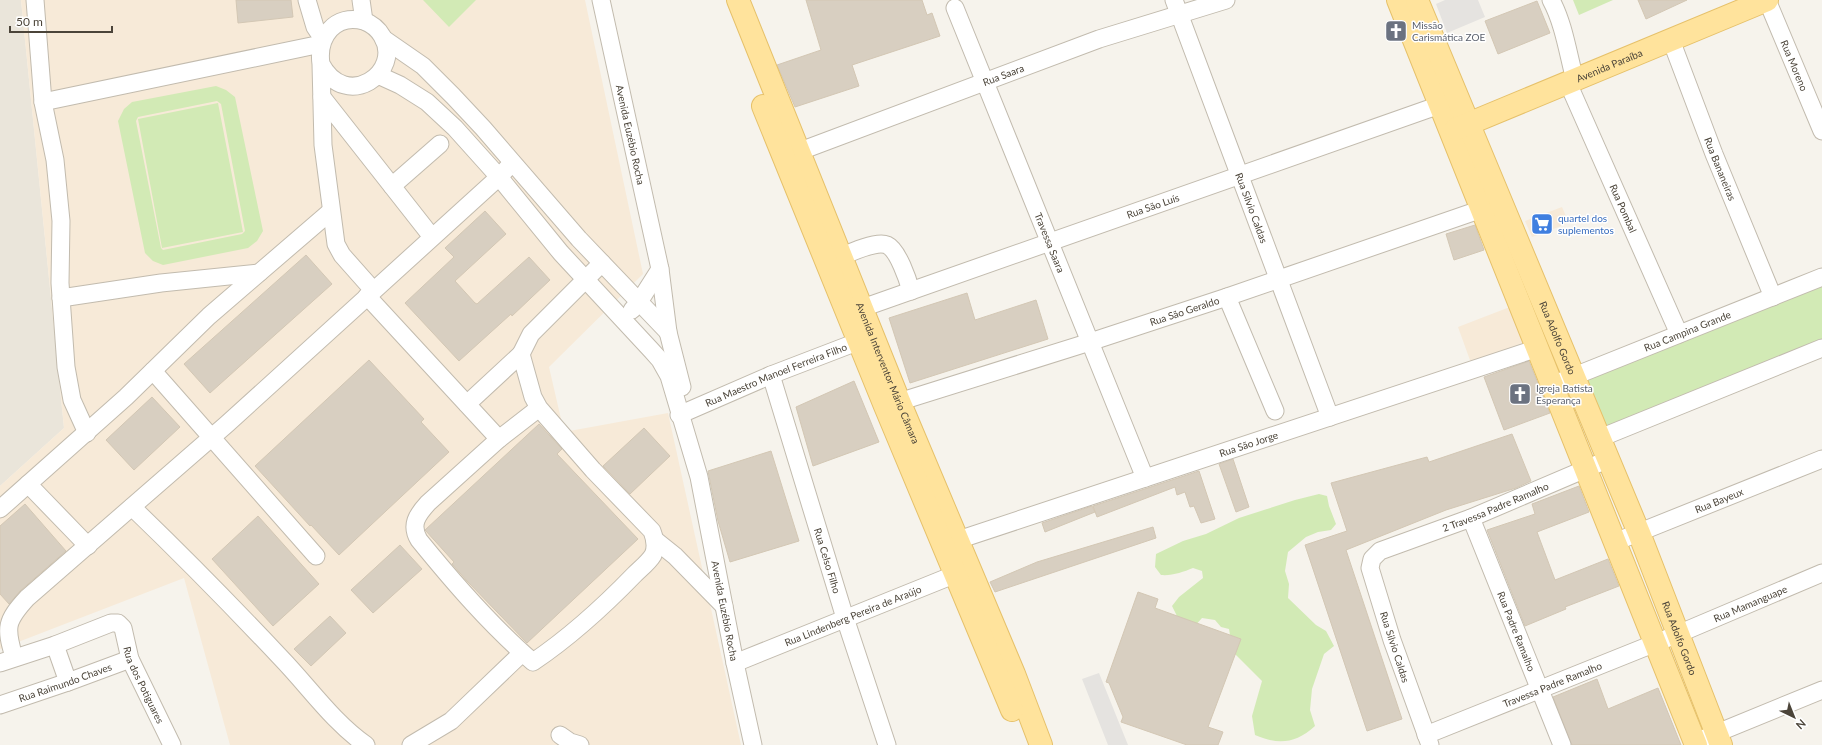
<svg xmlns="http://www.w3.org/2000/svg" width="1822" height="745" font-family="Lato,sans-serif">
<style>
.residential{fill:#eae5da}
.commercial{fill:#f7ead8}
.green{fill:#d2eab5;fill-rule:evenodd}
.parking{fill:#e5e3e0}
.building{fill:#d8cfc1;stroke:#d3c7b4}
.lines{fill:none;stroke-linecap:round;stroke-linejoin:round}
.minor-casing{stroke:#c2bbae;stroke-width:19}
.major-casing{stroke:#e6c16a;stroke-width:24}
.minor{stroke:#fff;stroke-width:17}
.major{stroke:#ffe39c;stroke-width:22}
.labels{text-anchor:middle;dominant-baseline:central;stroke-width:3;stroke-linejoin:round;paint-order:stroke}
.worship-label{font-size:10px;fill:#5b616d;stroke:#fff;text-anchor:start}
.street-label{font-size:10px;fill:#4b4439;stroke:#fff}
.shop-label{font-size:10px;fill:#366cbe;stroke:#fff;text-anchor:start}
</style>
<rect width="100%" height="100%" fill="#f6f3ec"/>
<path class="residential" d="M 0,0 L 21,0 L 64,428 L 0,486 Z"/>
<path class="commercial" d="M 21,0 L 585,0 L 643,274 L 549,367 L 564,432 L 668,413 L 741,745 L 230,745 L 184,578 L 0,649 L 0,486 L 64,428 Z
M 1562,207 L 1569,223 L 1532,237 L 1525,221 Z
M 1515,305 L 1529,342 L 1471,363 L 1458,327 Z"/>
<path class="green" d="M 423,0 L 476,0 L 449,27 Z
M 1573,0 L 1613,0 L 1579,15 Z
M 216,86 L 226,90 L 235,97 L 263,231 L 257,241 L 248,248 L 163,265 L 153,261 L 145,253 L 118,121 L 124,109 L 132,102 ZM 217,101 L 221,104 L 245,231 L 242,234 L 163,250 L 161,248 L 136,121 L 138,117 Z
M 218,103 L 243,232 L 162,248 L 138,119 Z
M 1822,283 L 1822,342 L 1602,430 L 1582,379 Z
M 1319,494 L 1327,496 L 1329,506 L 1336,524 L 1331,530 L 1318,532 L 1306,537 L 1288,552 L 1285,571 L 1289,584 L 1288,598 L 1316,625 L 1326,631 L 1334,646 L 1324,654 L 1312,689 L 1310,710 L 1315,726 C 1295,744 1278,745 1255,735 L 1252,716 L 1262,681 L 1235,654 L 1240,639 L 1230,635 L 1229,629 L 1221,627 L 1215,620 L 1202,618 L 1193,628 L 1179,620 L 1172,606 L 1179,597 L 1203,578 L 1202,571 L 1193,568 C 1183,572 1172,576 1161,575 L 1155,567 L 1156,554 L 1183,541 L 1206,534 L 1239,518 L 1295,500 Z"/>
<path class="parking" d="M 1445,0 L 1478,0 L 1485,17 L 1447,33 L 1436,4 Z
M 1099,673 L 1128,745 L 1108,745 L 1082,679 Z"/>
<path class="building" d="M 236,0 L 291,0 L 293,17 L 238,23 Z
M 806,0 L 922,0 L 927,15 L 932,13 L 940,36 L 852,65 L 859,86 L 795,107 L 777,65 L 821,50 Z
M 1638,0 L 1687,0 L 1646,19 Z
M 1537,1 L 1550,33 L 1498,54 L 1485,21 Z
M 485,211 L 506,234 L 455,281 L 475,303 L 477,304 L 529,257 L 550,280 L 512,316 L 511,314 L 459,361 L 405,303 L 454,257 L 445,248 Z
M 1475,225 L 1484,250 L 1454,260 L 1446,234 Z
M 306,255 L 332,284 L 210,393 L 184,364 Z
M 967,293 L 975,320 L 1036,300 L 1048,339 L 910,383 L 889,318 Z
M 369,360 L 424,419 L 421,422 L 449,452 L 339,555 L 311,525 L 310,526 L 255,466 Z
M 1529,361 L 1550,413 L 1504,430 L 1484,377 Z
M 854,381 L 879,442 L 813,466 L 796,407 Z
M 152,397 L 180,427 L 134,470 L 106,440 Z
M 539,424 L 562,449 L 557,454 L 638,539 L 527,643 L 467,581 L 452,564 L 454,562 L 425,530 Z
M 644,428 L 670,456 L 630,494 L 603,466 Z
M 1512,434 L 1531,481 L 1516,488 L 1446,510 L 1346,550 L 1402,719 L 1367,731 L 1305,545 L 1347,531 L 1331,483 L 1427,457 L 1429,462 Z
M 771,451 L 799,541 L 730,562 L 718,521 L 708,471 Z
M 1233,459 L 1249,507 L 1236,512 L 1219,464 Z
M 1199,471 L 1215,519 L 1201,523 L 1194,506 L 1190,507 L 1185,492 L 1177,495 L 1175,487 L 1097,517 L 1093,506 Z
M 1579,486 L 1589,512 L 1537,532 L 1555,580 L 1608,559 L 1619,586 L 1565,607 L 1566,609 L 1525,626 L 1487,530 L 1535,514 L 1532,504 Z
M 25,504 L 66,551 L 20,591 L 9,604 L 0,594 L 0,526 Z
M 1092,506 L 1095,512 L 1045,532 L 1042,523 Z
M 258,516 L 319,584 L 273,626 L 212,559 Z
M 1153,527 L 1156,538 L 995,592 L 990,582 L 1037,562 Z
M 400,545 L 422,569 L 373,613 L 351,590 Z
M 1138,592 L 1158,599 L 1155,608 L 1241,639 L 1208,727 L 1223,732 L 1218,745 L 1187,745 L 1121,722 L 1123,717 L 1109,683 L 1106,682 Z
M 330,616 L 346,633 L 311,666 L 294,649 Z
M 1597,679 L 1608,709 L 1658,688 L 1681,745 L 1572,745 L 1553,697 Z"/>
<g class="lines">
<g class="minor-casing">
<g id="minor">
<path d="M 35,0 L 43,102 L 55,160 L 61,221 L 60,283 L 66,367 L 72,400 L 87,433"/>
<path d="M 307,0 L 315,27 L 323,39"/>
<path d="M 361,0 L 364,21"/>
<path id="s1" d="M 601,0 L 660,269 L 668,332 L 682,387"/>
<path id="s2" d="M 1174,0 L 1330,417"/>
<path d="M 1551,0 C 1564,24 1568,54 1575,80"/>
<path id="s3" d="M 1767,0 L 1822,131"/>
<path id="s4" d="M 955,8 L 1145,478"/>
<path d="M 384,39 L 423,66 L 453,96 L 483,128 L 579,239 L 668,332"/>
<path id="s5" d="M 1671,40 L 1714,154 L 1773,297"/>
<path d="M 321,64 C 346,112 404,72 382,36 C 378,29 372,24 364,21 C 335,13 317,37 321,64 L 323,145 L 336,244 L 342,255 L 373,290"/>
<path id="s6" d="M 378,75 L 400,85 L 427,102 L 455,128 L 499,177 L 561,253 L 652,351 L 660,360 L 669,376 L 699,477 L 735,663 L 753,745"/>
<path id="s7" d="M 1568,83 L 1679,334"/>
<path d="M 322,97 L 432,237"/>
<path d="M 43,102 L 321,44"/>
<path id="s8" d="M 787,156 L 1099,39 L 1226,0"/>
<path d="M 392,186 L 440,144"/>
<path d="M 831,261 C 843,256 875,240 887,245 C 898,250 908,280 911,291"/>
<path d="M 367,296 L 499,439"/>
<path d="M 1227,297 L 1275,411"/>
<path d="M 61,298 L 161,283 L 259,273"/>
<path d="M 632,310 L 639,302 L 660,269"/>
<path id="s9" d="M 851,312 L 1451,101"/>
<path d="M 153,371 L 316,556"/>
<path id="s10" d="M 771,375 L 845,618 L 887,745"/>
<path id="s11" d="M 1562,381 L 1822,277"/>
<path d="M 467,404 L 521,354"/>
<path id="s12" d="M 889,405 L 1090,342 L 1227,297 L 1482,209"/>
<path d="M 539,408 L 499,439 L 428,503 C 417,515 410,525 419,540 C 454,583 491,626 533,662 C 570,637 603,607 634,575 C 640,569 649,562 653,555 C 657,547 655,539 652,531 L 593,470 L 539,408 L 533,397 L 521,354 L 531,334 L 602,263"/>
<path id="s13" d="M 679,415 L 771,375 L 870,337"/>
<path d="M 1600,438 L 1822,348"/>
<path d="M 28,484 L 88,546"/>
<path d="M 132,507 C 183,556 233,607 281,658 C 309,687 333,722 366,745"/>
<path d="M 0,509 L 126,397 L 209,316 L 331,211"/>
<path id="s14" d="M 1471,518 L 1562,745"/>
<path d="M 655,540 L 675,556 L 724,606"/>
<path id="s15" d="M 958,540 L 1538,348"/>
<path id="s16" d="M 1615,542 L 1822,459"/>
<path d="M 55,645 L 68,682"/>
<path d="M 14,657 C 5,627 6,621 27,598 L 227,424 L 499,177 L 512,163"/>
<path id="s17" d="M 0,663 L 55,645 L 111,623 L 118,623 L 123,628 L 130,659 L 172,745"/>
<path id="s18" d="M 735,663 L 966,570"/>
<path id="s19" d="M 0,705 L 68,682 L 130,659"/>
<path d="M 560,735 L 570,742 L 580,745"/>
<path id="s20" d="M 1426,735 L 1678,634 L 1822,573"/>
<path d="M 1695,742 L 1822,690"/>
<path d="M 411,745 L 451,721 L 522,653"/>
<path id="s21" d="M 1430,745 L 1392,640 L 1370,568 L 1372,559 L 1380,551 L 1471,518 L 1609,459"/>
</g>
</g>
<g class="major-casing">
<g id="major">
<path id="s22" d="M 738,0 L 899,401 L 1014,674 L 1041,745"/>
<path d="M 1398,0 L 1696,745"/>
<path id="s23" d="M 1417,0 L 1639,533 L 1721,745"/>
<path d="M 763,106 L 885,406 L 1012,710"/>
<path id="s24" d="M 1456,129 L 1767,0"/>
</g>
</g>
<use href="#minor" class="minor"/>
<use href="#major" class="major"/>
</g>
<defs>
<g id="church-square" transform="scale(1.15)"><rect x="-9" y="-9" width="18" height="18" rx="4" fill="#6b7280" stroke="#fff"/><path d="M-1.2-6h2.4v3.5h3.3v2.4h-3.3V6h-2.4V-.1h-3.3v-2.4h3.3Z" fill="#fff"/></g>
<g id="supermarket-square" transform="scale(1.15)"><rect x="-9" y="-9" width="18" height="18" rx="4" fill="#3f7fe0" stroke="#fff"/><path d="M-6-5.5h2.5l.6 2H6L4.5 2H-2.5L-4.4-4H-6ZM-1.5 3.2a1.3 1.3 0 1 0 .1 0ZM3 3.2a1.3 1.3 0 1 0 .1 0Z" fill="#fff"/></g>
</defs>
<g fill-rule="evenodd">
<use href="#church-square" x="1396" y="31"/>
<use href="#supermarket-square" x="1542" y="224"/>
<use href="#church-square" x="1520" y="394"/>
</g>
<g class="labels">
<g class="worship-label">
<text x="1412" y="25">Missão<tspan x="1412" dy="12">Carismática ZOE</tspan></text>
<text x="1536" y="388">Igreja Batista<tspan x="1536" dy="12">Esperança</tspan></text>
</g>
<g class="street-label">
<text stroke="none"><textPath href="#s24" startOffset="166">Avenida Paraíba</textPath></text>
<text stroke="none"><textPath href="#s3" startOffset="71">Rua Moreno</textPath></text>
<text stroke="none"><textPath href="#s8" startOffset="231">Rua Saara</textPath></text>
<text stroke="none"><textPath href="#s1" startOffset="138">Avenida Euzébio Rocha</textPath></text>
<text stroke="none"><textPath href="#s5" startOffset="138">Rua Bananeiras</textPath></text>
<text stroke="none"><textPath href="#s9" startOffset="320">Rua São Luís</textPath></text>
<text stroke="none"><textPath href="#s2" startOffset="222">Rua Silvio Caldas</textPath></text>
<text stroke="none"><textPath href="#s7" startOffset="137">Rua Pombal</textPath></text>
<text stroke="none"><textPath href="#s4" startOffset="253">Travessa Saara</textPath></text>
<text stroke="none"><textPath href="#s12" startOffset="310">Rua São Geraldo</textPath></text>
<text stroke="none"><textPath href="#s11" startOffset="135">Rua Campina Grande</textPath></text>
<text stroke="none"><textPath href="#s23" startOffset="366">Rua Adolfo Gordo</textPath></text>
<text stroke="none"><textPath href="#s22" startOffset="402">Avenida Interventor Mário Câmara</textPath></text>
<text stroke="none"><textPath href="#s13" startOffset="105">Rua Maestro Manoel Ferreira Filho</textPath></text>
<text stroke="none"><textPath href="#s15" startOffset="306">Rua São Jorge</textPath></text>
<text stroke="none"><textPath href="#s16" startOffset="112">Rua Bayeux</textPath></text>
<text stroke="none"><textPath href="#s21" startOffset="331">2 Travessa Padre Ramalho</textPath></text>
<text stroke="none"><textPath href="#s10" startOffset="194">Rua Celso Filho</textPath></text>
<text stroke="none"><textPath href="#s20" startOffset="350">Rua Mamanguape</textPath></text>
<text stroke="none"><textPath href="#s6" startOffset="664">Avenida Euzébio Rocha</textPath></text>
<text stroke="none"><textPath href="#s18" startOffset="127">Rua Lindenberg Pereira de Araújo</textPath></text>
<text stroke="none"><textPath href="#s14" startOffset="122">Rua Padre Ramalho</textPath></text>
<text stroke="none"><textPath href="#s23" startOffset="690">Rua Adolfo Gordo</textPath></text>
<text transform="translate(1395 647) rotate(72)">Rua Silvio Caldas</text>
<text stroke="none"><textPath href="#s19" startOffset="69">Rua Raimundo Chaves</textPath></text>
<text stroke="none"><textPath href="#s17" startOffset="193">Rua dos Potiguares</textPath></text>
<text stroke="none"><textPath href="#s20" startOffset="136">Travessa Padre Ramalho</textPath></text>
</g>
<g class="shop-label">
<text x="1558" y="218">quartel dos<tspan x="1558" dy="12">suplementos</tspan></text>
</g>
</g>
<g transform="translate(1794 717) rotate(137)" stroke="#ffffff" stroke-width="3" paint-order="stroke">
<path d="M0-3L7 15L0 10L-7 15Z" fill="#4b4439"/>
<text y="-6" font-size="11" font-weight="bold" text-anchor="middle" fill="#4b4439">N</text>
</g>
<path d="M10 26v6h102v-6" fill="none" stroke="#4b4439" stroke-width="2"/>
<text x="16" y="26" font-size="12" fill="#4b4439" stroke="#ffffff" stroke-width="3" paint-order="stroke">50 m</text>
</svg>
